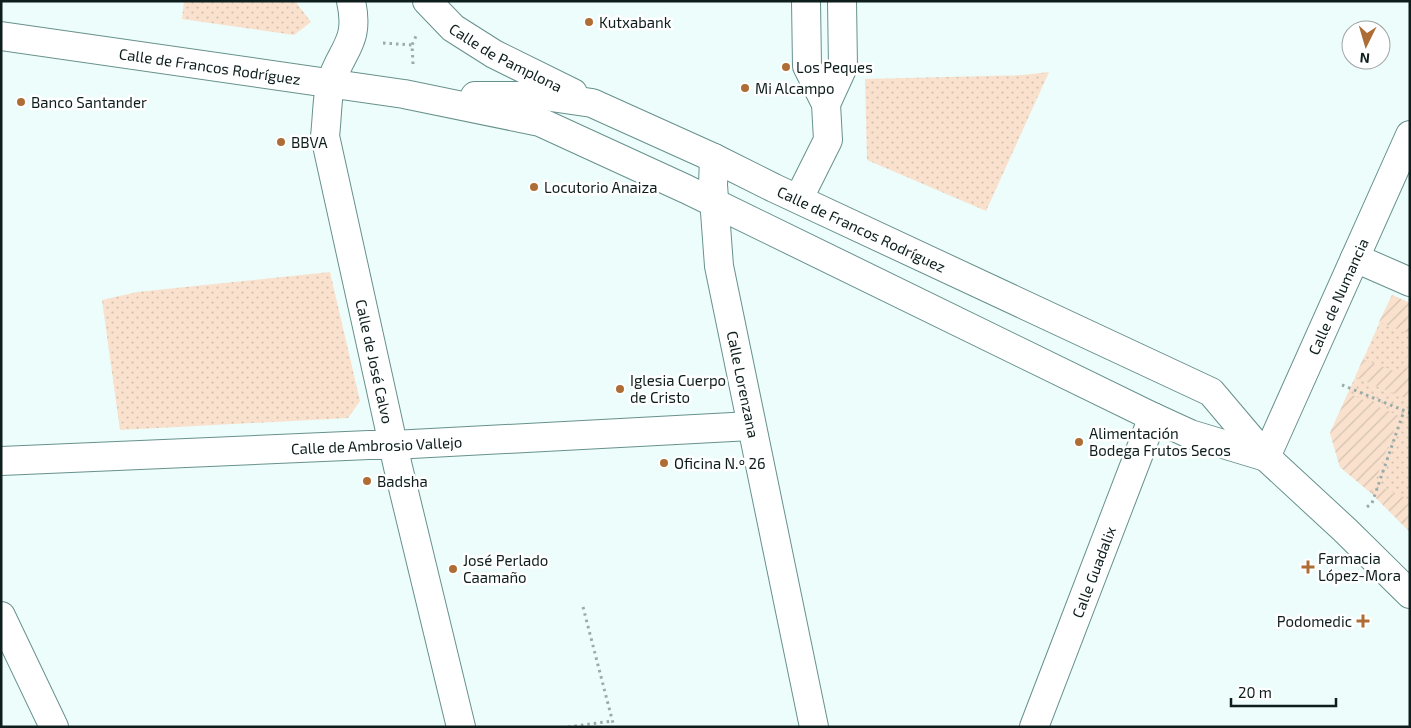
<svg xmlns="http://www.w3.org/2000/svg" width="1411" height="728" font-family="'Exo 2',sans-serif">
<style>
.grass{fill:url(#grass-dots)}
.garden{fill:url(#garden-furrows)}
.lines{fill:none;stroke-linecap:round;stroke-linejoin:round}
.minor-casing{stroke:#67918c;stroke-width:30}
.path{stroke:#9aaba9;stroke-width:3;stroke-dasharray:2.5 4;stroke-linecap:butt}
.minor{stroke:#fff;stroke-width:28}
.poi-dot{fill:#ad6d35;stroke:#fff;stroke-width:2}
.labels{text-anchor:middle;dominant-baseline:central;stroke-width:5;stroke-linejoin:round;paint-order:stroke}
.poi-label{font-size:15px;fill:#0d1e1c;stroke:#fff;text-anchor:start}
.street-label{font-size:15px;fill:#0d1e1c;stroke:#fff}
</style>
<defs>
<pattern id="grass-dots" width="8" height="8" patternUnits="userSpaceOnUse" patternTransform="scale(1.25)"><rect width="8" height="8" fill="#f9e1ce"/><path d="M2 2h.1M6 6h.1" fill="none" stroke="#d4c1b0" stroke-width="1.8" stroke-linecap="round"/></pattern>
<pattern id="garden-furrows" width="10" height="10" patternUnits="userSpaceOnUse" patternTransform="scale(1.25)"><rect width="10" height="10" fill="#f9e1ce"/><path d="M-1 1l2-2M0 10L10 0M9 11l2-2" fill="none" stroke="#d4c1b0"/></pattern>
</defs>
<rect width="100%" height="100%" fill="#ecfdfb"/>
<path class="grass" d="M 184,1 L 295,1 L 311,22 L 294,35 L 182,19 Z
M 1049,72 L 986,211 L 867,160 L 865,79 L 1023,75 Z
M 330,272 L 360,401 L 348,418 L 120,430 L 102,300 L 137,292 Z
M 1392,295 L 1410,303 L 1410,532 L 1371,493 L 1340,467 L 1330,433 Z"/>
<path class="garden" d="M 1392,295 L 1410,303 L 1410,334 L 1379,322 Z
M 1410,353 L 1410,400 L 1355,377 L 1363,359 L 1399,373 Z
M 1348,393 L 1399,416 L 1371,493 L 1340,467 L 1330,433 Z
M 1380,486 L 1410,500 L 1410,532 L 1376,498 Z"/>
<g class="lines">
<g class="minor-casing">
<g id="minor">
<path id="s1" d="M 351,1 C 360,42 343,47 331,82 C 327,95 327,121 325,136 L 398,467 L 461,727"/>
<path id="s2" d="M 427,1 L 453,28 L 494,54 L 573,93"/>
<path id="s3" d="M 1,36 L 404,94 L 540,122 L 686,189 L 1153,417 L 1190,434 L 1266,457"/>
<path id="s4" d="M 475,96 L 544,96 L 592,103 L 714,158 L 774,188 L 1211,392 L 1266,457 L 1345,530 L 1410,594"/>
<path d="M 826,104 L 843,67 L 842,1"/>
<path id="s5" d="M 714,158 L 713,185 L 719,266 L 814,727"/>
<path d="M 799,198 L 828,140 L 826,104 L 807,66 L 806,1"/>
<path d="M 1355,258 L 1410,282"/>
<path id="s6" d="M 1266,457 L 1410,135"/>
<path id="s7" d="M 1,461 L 369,445 L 393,445 L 751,426"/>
<path d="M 1,616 L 54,727"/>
<path id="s8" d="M 1034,727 L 1153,417"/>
</g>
</g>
<path class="path" d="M 383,43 L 412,45
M 413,64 L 412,45 L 416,36
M 1342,385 L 1410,413
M 1367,507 L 1372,503 L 1404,411
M 583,607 L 614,727
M 568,727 L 612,721"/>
<use href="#minor" class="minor"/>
</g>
<g class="poi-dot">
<circle cx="589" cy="22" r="5"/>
<circle cx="786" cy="67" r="5"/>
<circle cx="745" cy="88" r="5"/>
<circle cx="21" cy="102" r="5"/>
<circle cx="281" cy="142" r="5"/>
<circle cx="534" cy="187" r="5"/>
<circle cx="620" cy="389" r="5"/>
<circle cx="1079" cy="442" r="5"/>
<circle cx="664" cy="463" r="5"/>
<circle cx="367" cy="481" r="5"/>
<path d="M1305.5 559.5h5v5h5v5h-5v5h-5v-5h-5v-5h5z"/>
<circle cx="453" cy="569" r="5"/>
<path d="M1360.5 613.5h5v5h5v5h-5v5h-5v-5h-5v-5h5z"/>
</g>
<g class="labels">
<g class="poi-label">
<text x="599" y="22">Kutxabank</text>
<text x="796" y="67">Los Peques</text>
<text x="755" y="88">Mi Alcampo</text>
<text x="31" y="102">Banco Santander</text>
<text x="291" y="142">BBVA</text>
<text x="544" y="187">Locutorio Anaiza</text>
<text x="630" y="380">Iglesia Cuerpo<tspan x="630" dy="17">de Cristo</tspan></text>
<text x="1089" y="433">Alimentación<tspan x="1089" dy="17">Bodega Frutos Secos</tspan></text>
<text x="674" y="463">Oficina N.º 26</text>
<text x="377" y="481">Badsha</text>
<text x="1318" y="558">Farmacia<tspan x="1318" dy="17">López-Mora</tspan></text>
<text x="463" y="560">José Perlado<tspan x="463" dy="17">Caamaño</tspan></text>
<text x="1352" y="621" text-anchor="end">Podomedic</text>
</g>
<g class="street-label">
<text stroke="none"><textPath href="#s2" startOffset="98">Calle de Pamplona</textPath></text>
<text stroke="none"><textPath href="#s3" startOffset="211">Calle de Francos Rodríguez</textPath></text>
<text stroke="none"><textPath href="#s4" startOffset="415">Calle de Francos Rodríguez</textPath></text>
<text stroke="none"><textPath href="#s6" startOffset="176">Calle de Numancia</textPath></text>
<text stroke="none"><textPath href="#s1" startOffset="371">Calle de José Calvo</textPath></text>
<text stroke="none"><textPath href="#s5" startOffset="229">Calle Lorenzana</textPath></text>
<text stroke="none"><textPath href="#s7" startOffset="376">Calle de Ambrosio Vallejo</textPath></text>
<text stroke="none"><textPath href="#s8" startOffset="166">Calle Guadalix</textPath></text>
</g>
</g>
<rect width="1411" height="728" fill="none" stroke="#0d1e1c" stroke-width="5"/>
<g transform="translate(1366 45) rotate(185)"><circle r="24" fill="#ffffff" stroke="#9ea5a4"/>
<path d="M0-4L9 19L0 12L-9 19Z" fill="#ad6d35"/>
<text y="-8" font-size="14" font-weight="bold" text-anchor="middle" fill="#0d1e1c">N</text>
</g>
<path d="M1231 698v8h105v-8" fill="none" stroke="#0d1e1c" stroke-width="2.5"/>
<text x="1238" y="698" font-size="15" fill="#0d1e1c" stroke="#ffffff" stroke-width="4" paint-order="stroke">20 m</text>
</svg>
